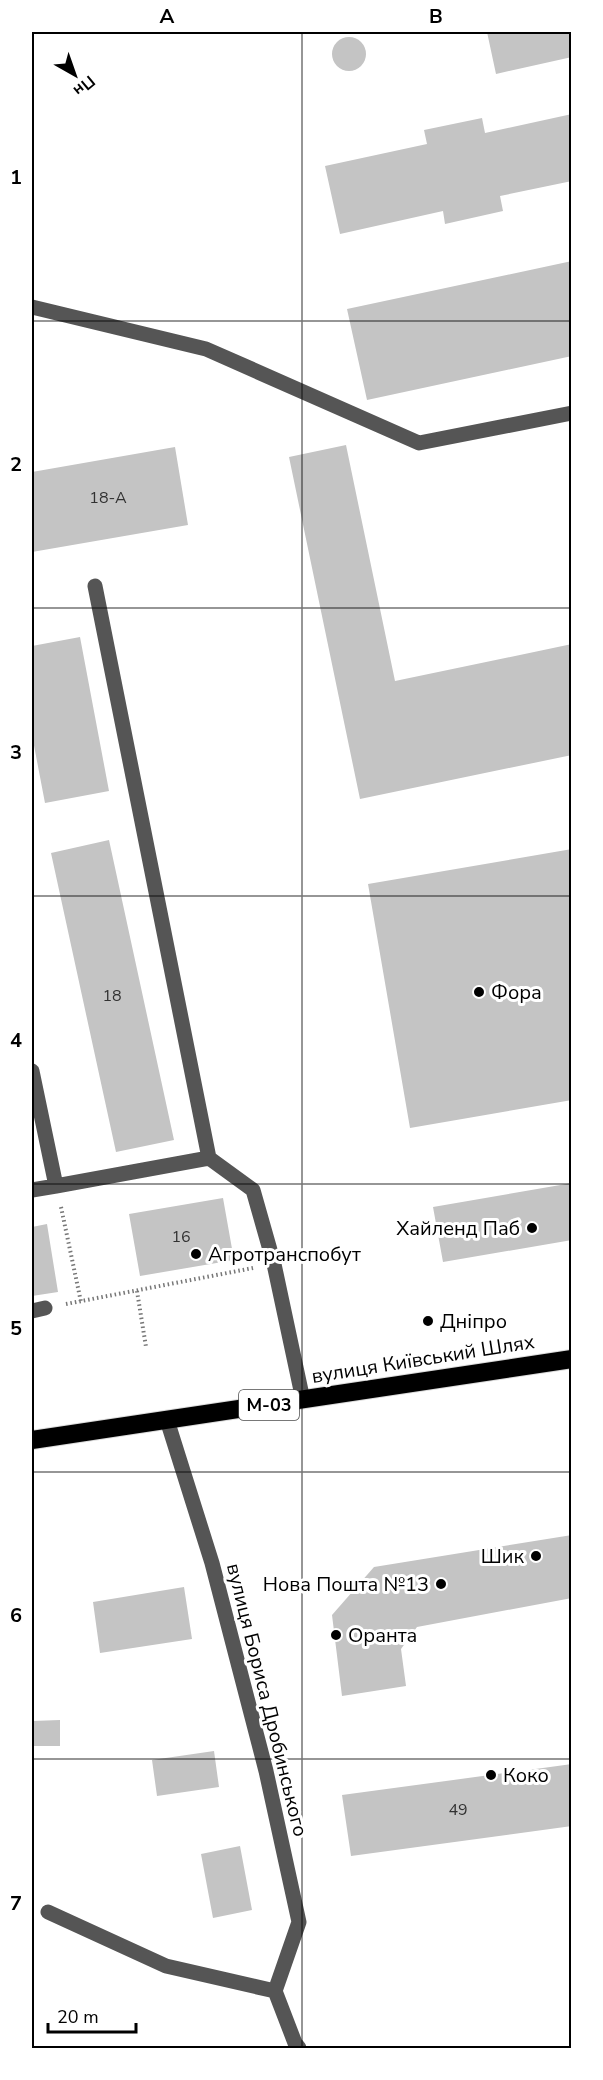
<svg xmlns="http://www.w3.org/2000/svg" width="603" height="2080" font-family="'Nunito Sans',sans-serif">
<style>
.building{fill:#c4c4c4}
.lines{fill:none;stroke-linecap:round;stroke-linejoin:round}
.highway-casing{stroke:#dbdbdb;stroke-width:20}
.path{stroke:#777;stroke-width:4;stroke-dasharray:1.5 3;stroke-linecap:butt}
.minor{stroke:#555;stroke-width:15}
.highway{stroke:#000;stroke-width:18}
.grid{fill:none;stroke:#000;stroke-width:1.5;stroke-opacity:0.55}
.poi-dot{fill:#000;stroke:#fff;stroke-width:2}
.labels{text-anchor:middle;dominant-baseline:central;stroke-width:6;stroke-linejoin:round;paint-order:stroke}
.number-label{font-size:16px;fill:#313131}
.shield{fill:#fff;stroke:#4c4c4c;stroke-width:1.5}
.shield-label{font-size:18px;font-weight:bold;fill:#000}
.poi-label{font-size:20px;fill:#000;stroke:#fff;text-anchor:start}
.street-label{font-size:20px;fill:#000;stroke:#fff}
.neatline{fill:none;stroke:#000;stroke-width:2}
.grid-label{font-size:20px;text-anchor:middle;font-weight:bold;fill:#000}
</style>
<rect width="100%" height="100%" fill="#fff"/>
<path class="building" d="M 487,32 L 572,32 L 572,57 L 496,74 Z
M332 54a17 17 0 1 1 34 0a17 17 0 1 1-34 0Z
M 572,114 L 572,181 L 500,196 L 503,211 L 445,224 L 443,211 L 340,234 L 325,166 L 427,144 L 424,130 L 482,118 L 485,133 Z
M 572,261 L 572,356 L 367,400 L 347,309 Z
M 346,445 L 395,681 L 572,644 L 572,755 L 360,799 L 289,457 Z
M 175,447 L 188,525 L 32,552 L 32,472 Z
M 80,637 L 109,791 L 45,803 L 32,735 L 32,646 Z
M 109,840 L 174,1140 L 116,1152 L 51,853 Z
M 572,849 L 572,1100 L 410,1128 L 368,884 Z
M 572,1183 L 572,1240 L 443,1262 L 433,1207 Z
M 223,1198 L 234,1260 L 140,1276 L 129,1214 Z
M 47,1224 L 58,1292 L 32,1296 L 32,1227 Z
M 572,1535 L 572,1598 L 417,1627 L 401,1649 L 406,1686 L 342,1696 L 332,1615 L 374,1567 Z
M 184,1587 L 192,1639 L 100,1653 L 93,1602 Z
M 60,1720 L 60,1746 L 32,1746 L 32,1721 Z
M 214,1751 L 219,1787 L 157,1796 L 152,1760 Z
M 572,1764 L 572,1826 L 351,1856 L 342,1795 Z
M 240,1846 L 252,1910 L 213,1918 L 201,1854 Z"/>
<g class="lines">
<g class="highway-casing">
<path id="highway" d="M 32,1440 L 572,1359"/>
</g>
<path class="path" d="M 61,1207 L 81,1302
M 137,1291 L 146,1347
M 66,1304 L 253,1268"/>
<path class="minor" d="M 32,307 L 206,349 L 419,443 L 572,413
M 95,586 L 209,1158
M 32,1071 L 56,1186 L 209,1158 L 253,1190 L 274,1264 L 303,1400
M 32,1190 L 56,1186
M 32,1311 L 45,1308
M 167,1420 L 212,1563 L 266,1771 L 299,1922 L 275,1991
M 48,1912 L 166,1966 L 275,1991 L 295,2043 L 299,2048"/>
<use href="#highway" class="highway"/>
</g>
<path class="grid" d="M 302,32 L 302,2048M 32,321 L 572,321M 32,608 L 572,608M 32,896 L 572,896M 32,1184 L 572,1184M 32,1472 L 572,1472M 32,1759 L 572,1759"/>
<g class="poi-dot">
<circle cx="479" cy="992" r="6"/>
<circle cx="532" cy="1228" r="6"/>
<circle cx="196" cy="1254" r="6"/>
<circle cx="428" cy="1321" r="6"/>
<circle cx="536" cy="1556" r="6"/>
<circle cx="441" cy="1584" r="6"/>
<circle cx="336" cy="1635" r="6"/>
<circle cx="491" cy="1775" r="6"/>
</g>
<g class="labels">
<g class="number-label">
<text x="108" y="498">18-А</text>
<text x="112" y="996">18</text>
<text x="181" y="1237">16</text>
<text x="458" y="1810">49</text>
</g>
<rect class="shield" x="239" y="1390" width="60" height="30" rx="4.5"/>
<g class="shield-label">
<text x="269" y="1405">М-03</text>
</g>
<g class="poi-label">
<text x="491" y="992">Фора</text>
<text x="520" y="1228" text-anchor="end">Хайленд Паб</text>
<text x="208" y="1254">Агротранспобут</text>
<text x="440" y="1321">Дніпро</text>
<text x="524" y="1556" text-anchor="end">Шик</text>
<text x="429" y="1584" text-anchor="end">Нова Пошта №13</text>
<text x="348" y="1635">Оранта</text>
<text x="503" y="1775">Коко</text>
</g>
<g class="street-label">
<text transform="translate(423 1359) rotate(-9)">вулиця Київський Шлях</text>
<text transform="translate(267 1700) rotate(76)">вулиця Бориса Дробинського</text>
</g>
</g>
<rect width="603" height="2080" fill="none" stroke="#ffffff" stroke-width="66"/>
<g transform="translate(75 75) rotate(140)" stroke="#ffffff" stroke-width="4.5" paint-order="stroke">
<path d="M0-4.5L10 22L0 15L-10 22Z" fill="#000000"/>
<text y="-9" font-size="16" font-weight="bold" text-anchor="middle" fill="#000000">Пн</text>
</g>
<path d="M48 2023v9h88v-9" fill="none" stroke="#000000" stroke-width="3"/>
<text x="57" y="2023" font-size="18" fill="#000000" stroke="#ffffff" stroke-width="4.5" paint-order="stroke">20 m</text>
<rect x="33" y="33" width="537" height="2014" class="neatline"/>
<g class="grid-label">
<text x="167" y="23">A</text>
<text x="436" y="23">B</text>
<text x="16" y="184">1</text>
<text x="16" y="471">2</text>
<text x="16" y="759">3</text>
<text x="16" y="1047">4</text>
<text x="16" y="1335">5</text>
<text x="16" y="1622">6</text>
<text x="16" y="1910">7</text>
</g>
</svg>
